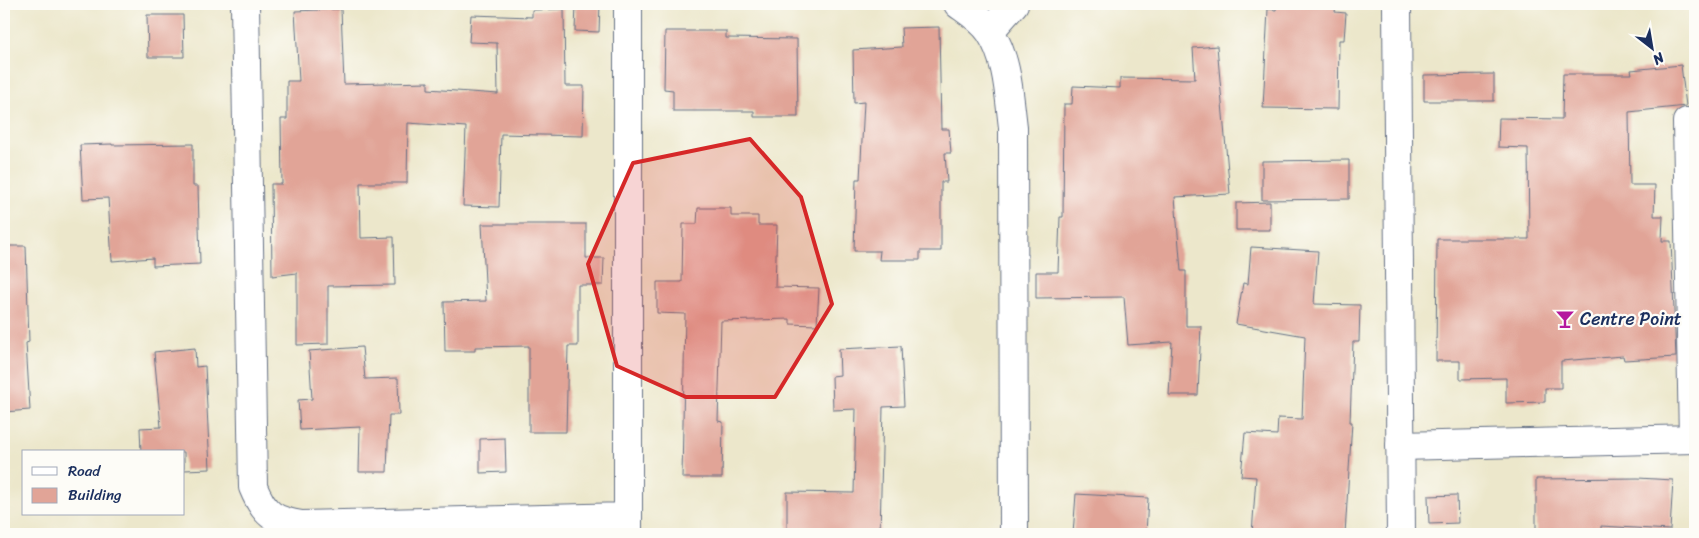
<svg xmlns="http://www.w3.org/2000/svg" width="1699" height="538" font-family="Sriracha,sans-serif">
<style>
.building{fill:#e1a497}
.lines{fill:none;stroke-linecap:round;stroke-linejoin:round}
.minor-casing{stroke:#646f84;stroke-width:30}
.tertiary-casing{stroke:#646f84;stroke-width:30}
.minor{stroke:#fff;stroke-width:28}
.tertiary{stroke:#fff;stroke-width:28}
.marked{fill:#d62828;fill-opacity:0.2;stroke:#d62828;stroke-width:4;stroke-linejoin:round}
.labels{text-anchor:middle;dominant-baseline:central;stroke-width:4.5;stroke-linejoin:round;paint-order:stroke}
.poi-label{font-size:18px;fill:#1b2f5e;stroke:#fdfcf7;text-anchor:start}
</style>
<rect width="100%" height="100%" fill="#fdfcf7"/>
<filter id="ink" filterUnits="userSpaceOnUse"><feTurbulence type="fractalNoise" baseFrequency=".02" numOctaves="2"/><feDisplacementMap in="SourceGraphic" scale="10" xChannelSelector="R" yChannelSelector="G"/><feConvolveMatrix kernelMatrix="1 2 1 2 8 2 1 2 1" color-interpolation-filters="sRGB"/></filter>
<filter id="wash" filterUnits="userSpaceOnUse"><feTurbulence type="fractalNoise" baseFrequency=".0096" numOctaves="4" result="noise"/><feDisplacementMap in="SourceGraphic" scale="20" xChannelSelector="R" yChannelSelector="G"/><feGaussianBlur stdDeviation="1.12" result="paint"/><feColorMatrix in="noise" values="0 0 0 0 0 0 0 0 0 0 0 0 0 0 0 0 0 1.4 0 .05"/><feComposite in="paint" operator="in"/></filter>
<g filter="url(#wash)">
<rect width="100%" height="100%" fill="#ece7cb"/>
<g id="blocks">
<path class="building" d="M 576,4 L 600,4 L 599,32 L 575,31 Z
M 1277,4 L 1336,4 L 1335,12 L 1346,13 L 1344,40 L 1339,40 L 1338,109 L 1263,108 L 1268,9 L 1276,10 Z
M 341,9 L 344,84 L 428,82 L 428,89 L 498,94 L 497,43 L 469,42 L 471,15 L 532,17 L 532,10 L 564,9 L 565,86 L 584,86 L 583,136 L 501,134 L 499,207 L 463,206 L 466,127 L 408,123 L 407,183 L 360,183 L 361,238 L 394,237 L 395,285 L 328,286 L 328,344 L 297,345 L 297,273 L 272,276 L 271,184 L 282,184 L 281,119 L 287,119 L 287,81 L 299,81 L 295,11 Z
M 147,15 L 183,15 L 184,57 L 148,57 Z
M 939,27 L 941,129 L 949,129 L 951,153 L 945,153 L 947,182 L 941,182 L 941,251 L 920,251 L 920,260 L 879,260 L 880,251 L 854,251 L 856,179 L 860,179 L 864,102 L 854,103 L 853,50 L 902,47 L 901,28 Z
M 665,31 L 726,31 L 726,38 L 797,39 L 798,117 L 754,117 L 754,111 L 673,111 L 673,90 L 664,89 Z
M 1217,46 L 1230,194 L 1175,197 L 1181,271 L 1186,271 L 1186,326 L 1201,326 L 1198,395 L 1169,395 L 1172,342 L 1128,345 L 1124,297 L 1036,298 L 1036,272 L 1058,272 L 1060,217 L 1063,217 L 1064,104 L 1072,104 L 1073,86 L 1120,88 L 1120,78 L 1195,79 L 1193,48 Z
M 1681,65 L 1686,106 L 1629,112 L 1630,185 L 1655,185 L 1654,216 L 1663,216 L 1662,241 L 1671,241 L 1676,357 L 1624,360 L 1623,356 L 1561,361 L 1561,388 L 1545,388 L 1545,402 L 1506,403 L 1506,378 L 1460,379 L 1460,361 L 1436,361 L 1437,239 L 1529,239 L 1528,148 L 1498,147 L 1499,118 L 1562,119 L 1563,74 L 1632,74 L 1631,70 Z
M 1494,74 L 1494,101 L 1424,101 L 1424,75 Z
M 112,144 L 112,145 L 193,144 L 193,186 L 198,186 L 200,264 L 153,266 L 153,258 L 112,261 L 108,198 L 83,199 L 80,145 Z
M 1349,160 L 1349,199 L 1262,200 L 1262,161 Z
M 1270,202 L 1270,230 L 1236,230 L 1236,203 Z
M 698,208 L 731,208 L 731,216 L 758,216 L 758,225 L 777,225 L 775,287 L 819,288 L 817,325 L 790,324 L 790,319 L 721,321 L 718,421 L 723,422 L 722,478 L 682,478 L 685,314 L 657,313 L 657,282 L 682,282 L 683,224 L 697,224 Z
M 482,224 L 586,224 L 586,258 L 604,258 L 603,285 L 578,285 L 578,346 L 568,346 L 566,432 L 529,432 L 529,346 L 475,347 L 475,351 L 445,351 L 444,302 L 486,301 Z
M 4,246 L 26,246 L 29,342 L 26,343 L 30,410 L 4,412 Z
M 1251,247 L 1318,251 L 1314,304 L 1360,305 L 1359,342 L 1353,342 L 1350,422 L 1352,422 L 1345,534 L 1252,534 L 1256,477 L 1241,476 L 1245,433 L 1277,435 L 1278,418 L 1302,419 L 1305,336 L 1236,324 L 1243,283 L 1248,284 Z
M 901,346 L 904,406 L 883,407 L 880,534 L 787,534 L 787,492 L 854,493 L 856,409 L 833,410 L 832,376 L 840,375 L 839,349 Z
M 362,347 L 365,379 L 398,378 L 399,415 L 389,415 L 387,472 L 359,472 L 360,427 L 300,430 L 298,400 L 312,399 L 309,351 Z
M 195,348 L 196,367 L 205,366 L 210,469 L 184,470 L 184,452 L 141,452 L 140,428 L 161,427 L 154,352 Z
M 505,438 L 506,472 L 480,473 L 480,439 Z
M 1638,478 L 1673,480 L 1670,530 L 1601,526 L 1601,534 L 1536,534 L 1536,479 Z
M 1076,494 L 1148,498 L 1146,534 L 1073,534 Z
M 1457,495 L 1458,523 L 1429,524 L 1428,496 Z"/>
</g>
</g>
<g filter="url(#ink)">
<use href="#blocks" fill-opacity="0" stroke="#646f84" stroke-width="1"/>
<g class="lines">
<g class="minor-casing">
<path id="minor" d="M 245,4 L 253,487 C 264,514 273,521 302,525 L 628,517
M 958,4 C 969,12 982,20 990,32 C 1008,59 1009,96 1013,127 L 1014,534
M 990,31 L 1014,4
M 1687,122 L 1693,439
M 1400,446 L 1695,439
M 628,534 L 628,4"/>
</g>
<g class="tertiary-casing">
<path id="tertiary" d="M 1397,4 L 1401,534"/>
</g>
<use href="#minor" class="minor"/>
<use href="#tertiary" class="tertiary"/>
</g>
</g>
<path class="marked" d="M 750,139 L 801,197 L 832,304 L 775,397 L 686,397 L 617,366 L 588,264 L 633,163 Z"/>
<defs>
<g id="bar-bare" transform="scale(1.5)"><path d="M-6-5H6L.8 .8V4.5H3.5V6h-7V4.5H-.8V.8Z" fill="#b5179e" stroke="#fdfcf7" stroke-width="2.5" paint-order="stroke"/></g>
</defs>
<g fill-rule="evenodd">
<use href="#bar-bare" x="1565" y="319"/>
</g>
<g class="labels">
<g class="poi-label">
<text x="1580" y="319">Centre Point</text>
</g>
</g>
<rect width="1699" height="538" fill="none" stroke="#fdfcf7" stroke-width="20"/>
<rect x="22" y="450" width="162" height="65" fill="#fdfcf7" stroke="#a3aaba"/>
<rect x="32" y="467" width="25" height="8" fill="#ffffff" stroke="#a3aaba"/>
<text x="68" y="476" font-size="15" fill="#1b2f5e">Road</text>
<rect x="32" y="488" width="25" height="15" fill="#e1a497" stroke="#a3aaba"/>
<text x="68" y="500" font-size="15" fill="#1b2f5e">Building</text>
<g transform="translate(1652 48) rotate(149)" stroke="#fdfcf7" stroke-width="4" paint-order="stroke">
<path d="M0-4L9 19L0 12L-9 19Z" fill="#1b2f5e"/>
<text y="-8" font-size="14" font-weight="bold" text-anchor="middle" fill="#1b2f5e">N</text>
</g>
</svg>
